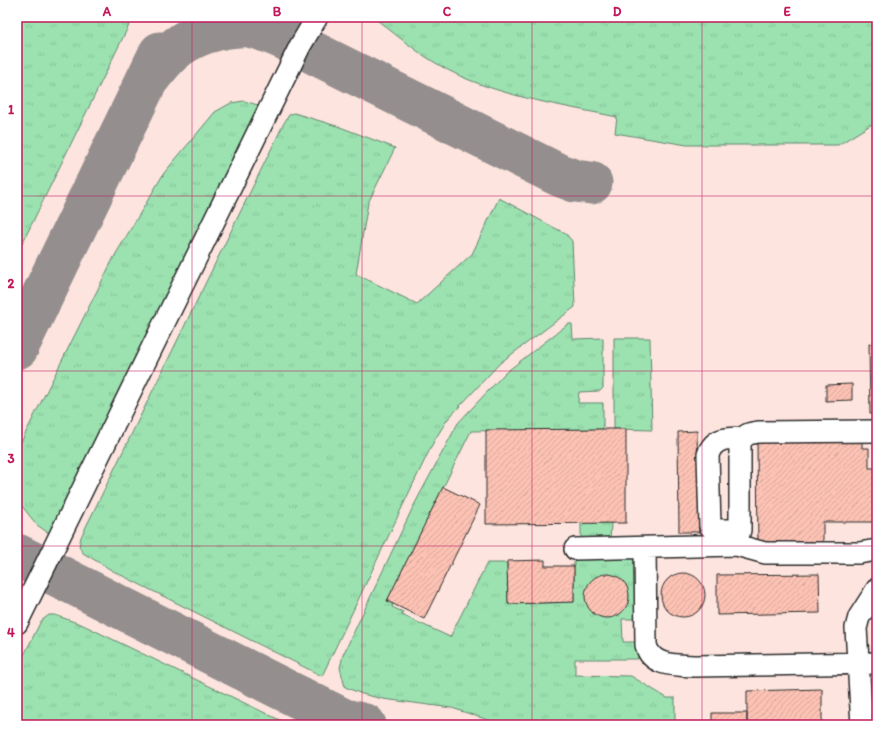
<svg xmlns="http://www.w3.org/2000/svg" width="894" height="742" font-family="Itim,sans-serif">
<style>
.built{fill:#fde4de}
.industrial{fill:url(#industrial-grid)}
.grass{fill:url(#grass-tufts);stroke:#63866e}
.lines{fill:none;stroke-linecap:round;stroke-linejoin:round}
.taxiway{stroke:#948f8e;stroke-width:43}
.building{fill:url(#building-hatch);stroke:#2b2b2b}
.minor-casing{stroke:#2b2b2b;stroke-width:24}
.minor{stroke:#fff;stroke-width:21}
.grid{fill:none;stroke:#c2185b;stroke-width:1;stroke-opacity:0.55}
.neatline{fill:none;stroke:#c2185b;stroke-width:1.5}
.grid-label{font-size:13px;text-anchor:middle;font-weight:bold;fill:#c2185b}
</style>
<defs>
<pattern id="industrial-grid" width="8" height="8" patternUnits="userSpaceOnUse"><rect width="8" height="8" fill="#fde4de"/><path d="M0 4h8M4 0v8" fill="none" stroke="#d9c4bf"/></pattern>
<pattern id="grass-tufts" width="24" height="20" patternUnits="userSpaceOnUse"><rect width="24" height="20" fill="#9be2b0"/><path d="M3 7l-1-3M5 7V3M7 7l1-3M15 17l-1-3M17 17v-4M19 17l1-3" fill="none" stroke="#86c298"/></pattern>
<pattern id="building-hatch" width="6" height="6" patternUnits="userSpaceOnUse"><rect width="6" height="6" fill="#fcc2b4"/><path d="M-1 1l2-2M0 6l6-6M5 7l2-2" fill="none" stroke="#d8a79b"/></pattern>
</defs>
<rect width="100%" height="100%" fill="#fef3f0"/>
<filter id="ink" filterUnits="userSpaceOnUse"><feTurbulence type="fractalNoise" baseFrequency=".025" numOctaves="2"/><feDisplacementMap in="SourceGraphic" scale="8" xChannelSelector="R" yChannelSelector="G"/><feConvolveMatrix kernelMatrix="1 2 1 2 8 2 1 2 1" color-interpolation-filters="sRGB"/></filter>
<g filter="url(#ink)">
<path class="built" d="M 17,17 L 541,17 L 877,44 L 877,659 L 857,725 L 17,725 Z"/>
<path class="industrial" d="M 877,659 L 877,725 L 857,725 L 854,660 Z"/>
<path class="grass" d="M 17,17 L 133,17 L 17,254 Z
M 373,17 L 877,17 L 877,121 L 838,145 L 687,145 L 615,133 L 617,117 C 560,105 489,95 439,65 C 416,52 394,33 373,17 Z
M 244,101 L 258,105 L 256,113 L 50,534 L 37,525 L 17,500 L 17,450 L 114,257 L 164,173 L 215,112 L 231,103 Z
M 294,113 L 340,127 L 395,148 L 368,203 L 356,274 L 417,304 L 472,254 L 499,198 L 566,234 L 572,241 L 575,307 L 500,363 L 447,420 L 434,441 L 415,480 L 322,676 L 113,571 L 83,553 L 79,547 L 81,537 L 284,123 L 289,115 Z
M 568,324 L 572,324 L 573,339 L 603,338 L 603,388 L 600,391 L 579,392 L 578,403 L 603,403 L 603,429 L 471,431 L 387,601 L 393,604 L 392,607 L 403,612 L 402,615 L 450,637 L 487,563 L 507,563 L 508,604 L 574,602 L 574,562 L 577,557 L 634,557 L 636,561 L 637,619 L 622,619 L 623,642 L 637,642 L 638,659 L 575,659 L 575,675 L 631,676 L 667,698 L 675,698 L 675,725 L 503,725 L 452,708 L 383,699 L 362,694 L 345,687 L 340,668 L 343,655 L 413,507 L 458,423 L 505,373 Z
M 614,338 L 650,338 L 652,430 L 614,429 Z
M 581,523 L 611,523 L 610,540 L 581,541 Z
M 49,615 L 55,615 L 83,625 L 290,725 L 17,725 L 17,669 L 41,621 Z"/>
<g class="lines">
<path class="taxiway" d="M 148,79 C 168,52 184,37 218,29 C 228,27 239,25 249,26 C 267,30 284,38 300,46 L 559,175 L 575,181 L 591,183
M 17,348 L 160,53
M 17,555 L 344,720 L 365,725"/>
</g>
<path class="building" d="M 869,344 L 877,344 L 877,414 L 870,414 Z
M 852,384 L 852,400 L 826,401 L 826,385 Z
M 603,429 L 626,429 L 626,523 L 486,524 L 486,430 Z
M 697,431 L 699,532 L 679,532 L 678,432 Z
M 862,439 L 862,448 L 869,448 L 869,468 L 877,468 L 877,522 L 823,522 L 823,547 L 758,548 L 757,440 Z
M 443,487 L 480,505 L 424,619 L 387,601 Z
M 545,560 L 545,566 L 574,566 L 574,602 L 508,604 L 507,561 Z
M661 595a22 22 0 1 1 44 0a22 22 0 1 1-44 0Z
M585 596a22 22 0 1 1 44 0a22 22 0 1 1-44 0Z
M 819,574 L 820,613 L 717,615 L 717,575 Z
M 822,689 L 822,725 L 747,725 L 747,691 Z
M 712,713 L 747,713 L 747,725 L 712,725 Z"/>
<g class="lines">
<g class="minor-casing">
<path id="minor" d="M 740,530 L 714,530 L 710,526 L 708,455 C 713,438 727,438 742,438
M 736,545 L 740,530 L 740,443 C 744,434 750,433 759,432 L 877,431
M 645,548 L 646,645 C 651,667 677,665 696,666 L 877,663
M 575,549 L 736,545 L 765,553 L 859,553 L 877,550
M 17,623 L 300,46 L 317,17
M 862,725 L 856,628 L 859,617 L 877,589"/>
</g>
<use href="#minor" class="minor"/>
</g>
</g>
<path class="grid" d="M 192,17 L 192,725M 362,17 L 362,725M 532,17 L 532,725M 702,17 L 702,725M 17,196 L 877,196M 17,371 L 877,371M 17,546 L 877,546"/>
<rect width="894" height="742" fill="none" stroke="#fff" stroke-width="44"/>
<rect x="22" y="22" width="850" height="698" class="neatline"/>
<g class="grid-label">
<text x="107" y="16">A</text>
<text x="277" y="16">B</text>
<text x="447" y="16">C</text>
<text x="617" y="16">D</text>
<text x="787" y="16">E</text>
<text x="11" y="114">1</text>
<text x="11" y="288">2</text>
<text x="11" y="463">3</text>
<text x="11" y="637">4</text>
</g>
</svg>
